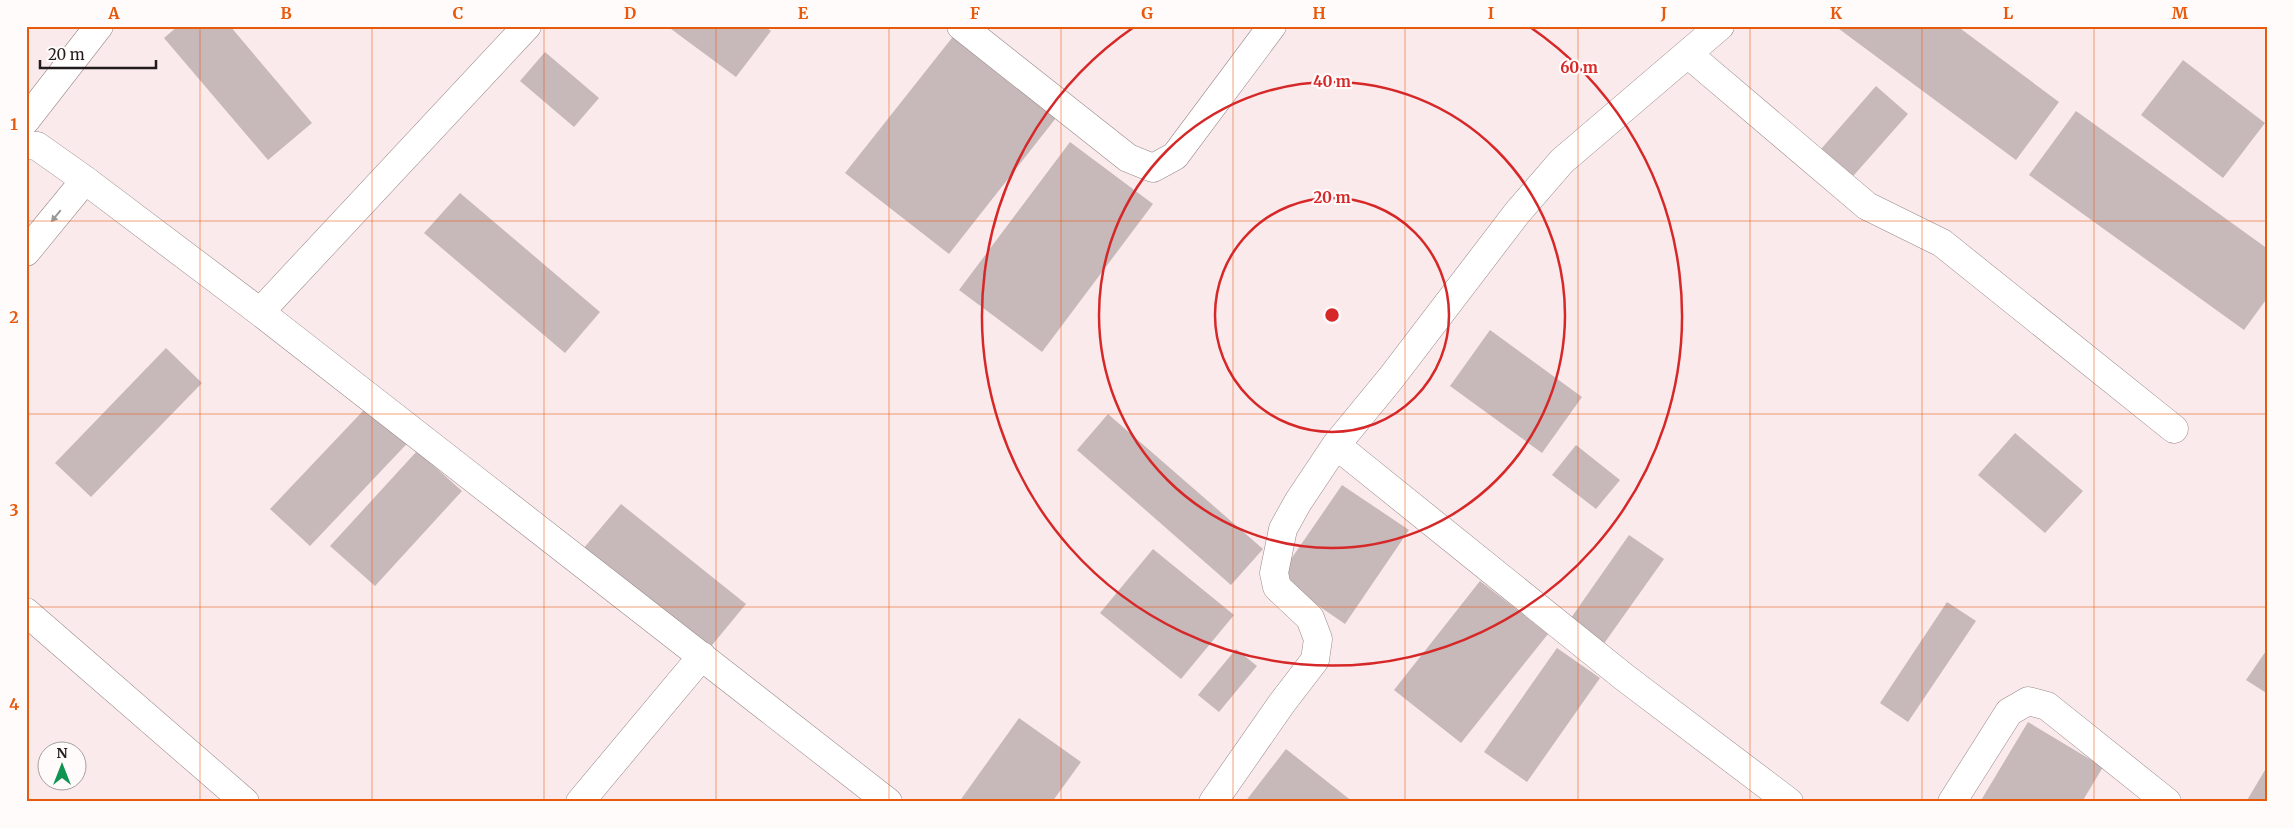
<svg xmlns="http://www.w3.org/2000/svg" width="2294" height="828" font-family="Merriweather,serif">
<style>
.building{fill:#c7b8b9}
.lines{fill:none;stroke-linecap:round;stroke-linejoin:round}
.street-casing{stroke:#978889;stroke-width:29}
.secondary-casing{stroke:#978889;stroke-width:29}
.street{stroke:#fff;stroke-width:28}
.secondary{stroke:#fff;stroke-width:28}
.oneway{fill:#9b9899}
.grid{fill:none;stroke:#e8590c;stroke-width:1;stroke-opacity:0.55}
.ring{fill:none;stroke:#d62828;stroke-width:2.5}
.centre{fill:#d62828;stroke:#fffbfb;stroke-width:2.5}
.ring-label{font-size:15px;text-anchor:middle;font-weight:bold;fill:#d62828;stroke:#fffbfb;stroke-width:4.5;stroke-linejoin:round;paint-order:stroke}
.neatline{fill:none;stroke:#e8590c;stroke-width:2}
.grid-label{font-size:16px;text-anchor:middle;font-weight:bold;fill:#e8590c}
</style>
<rect width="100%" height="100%" fill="#fbeaeb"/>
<path class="building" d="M 178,26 L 230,26 L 312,123 L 268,160 L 164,38 Z
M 667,26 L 764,26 L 771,31 L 736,77 Z
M 1835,26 L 1957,26 L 2059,102 L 2016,160 Z
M 959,29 L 1063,109 L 949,254 L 845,173 Z
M 545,52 L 599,98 L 574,127 L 520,81 Z
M 2183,60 L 2265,123 L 2223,178 L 2141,115 Z
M 1876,86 L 1908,114 L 1847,183 L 1815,156 Z
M 2076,111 L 2268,249 L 2268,297 L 2244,330 L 2029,175 Z
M 1070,142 L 1153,204 L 1042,352 L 959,290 Z
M 460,193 L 600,312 L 565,353 L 424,233 Z
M 1490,330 L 1582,397 L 1542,453 L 1450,386 Z
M 166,348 L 202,383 L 91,497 L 55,463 Z
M 379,394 L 419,431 L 310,546 L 270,509 Z
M 1108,414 L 1263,549 L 1231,585 L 1077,450 Z
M 2015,433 L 2083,491 L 2045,533 L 1978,475 Z
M 1576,445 L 1620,480 L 1596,509 L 1552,475 Z
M 417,451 L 462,491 L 375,586 L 330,546 Z
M 1342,485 L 1409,530 L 1345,624 L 1278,578 Z
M 621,504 L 746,604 L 708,650 L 583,549 Z
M 1629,535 L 1664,559 L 1598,652 L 1564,628 Z
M 1153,549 L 1234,615 L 1181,679 L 1100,613 Z
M 1480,581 L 1548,634 L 1461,743 L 1394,690 Z
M 1947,602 L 1976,621 L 1908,722 L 1880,703 Z
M 1557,648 L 1600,678 L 1527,782 L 1484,752 Z
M 2268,648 L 2268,694 L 2246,680 Z
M 1236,649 L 1257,666 L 1219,712 L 1198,695 Z
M 1019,718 L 1081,762 L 1052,802 L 959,802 Z
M 2028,722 L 2103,767 L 2082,802 L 1980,802 Z
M 1286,749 L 1353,802 L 1245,802 Z
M 2268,765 L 2268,802 L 2246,802 Z"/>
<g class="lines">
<g class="street-casing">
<path id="street" d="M 961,26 L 1128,158 L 1153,168 L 1175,156 L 1272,26
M 1688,54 L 1867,206 L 1942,243 L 2174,429
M 85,180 L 260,312 L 888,802
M 260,312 L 527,26
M 1336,445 L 1624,677 L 1789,802
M 26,612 L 245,802
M 580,802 L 702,656
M 1213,802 L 1282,703 L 1315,660 L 1318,639 L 1310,618 L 1277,587 L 1274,573 L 1283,529 L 1298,502 L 1336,445 L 1391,378 L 1517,213 L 1562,161 L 1720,26
M 1952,802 L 2009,712 L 2028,701 L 2047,706 L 2167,802"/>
</g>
<g class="secondary-casing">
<path id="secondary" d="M 26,120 L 99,26
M 26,145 L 37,146 L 85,180 L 26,252"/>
</g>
<use href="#street" class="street"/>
<use href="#secondary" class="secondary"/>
</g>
<defs><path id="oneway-solid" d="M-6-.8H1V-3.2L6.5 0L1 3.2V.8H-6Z" transform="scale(1.25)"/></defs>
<use class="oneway" href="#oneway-solid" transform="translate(56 216) rotate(129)"/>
<path class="grid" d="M 200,26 L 200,802M 372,26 L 372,802M 544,26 L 544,802M 716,26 L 716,802M 889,26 L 889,802M 1061,26 L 1061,802M 1233,26 L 1233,802M 1405,26 L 1405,802M 1578,26 L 1578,802M 1750,26 L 1750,802M 1922,26 L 1922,802M 2094,26 L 2094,802M 26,221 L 2268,221M 26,414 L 2268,414M 26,607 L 2268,607"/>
<g class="ring">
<circle cx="1332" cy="315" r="117"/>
<circle cx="1332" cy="315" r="233"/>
<path d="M1530 27A350 350 0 1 1 1134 27"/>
</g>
<circle cx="1332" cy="315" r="8" class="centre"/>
<g class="ring-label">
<text x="1579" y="73">60 m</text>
<text x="1332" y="87">40 m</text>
<text x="1332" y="203">20 m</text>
</g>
<rect width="2294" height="828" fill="none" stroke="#fffbfb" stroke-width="55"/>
<g transform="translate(62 766)"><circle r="24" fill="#fffbfb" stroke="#a6a1a2"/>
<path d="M0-4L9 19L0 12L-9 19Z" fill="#119452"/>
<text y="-8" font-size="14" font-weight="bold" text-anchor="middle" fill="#211b1c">N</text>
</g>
<path d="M40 60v8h116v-8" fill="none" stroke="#211b1c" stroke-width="2.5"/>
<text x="48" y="60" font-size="15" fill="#211b1c" stroke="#fffbfb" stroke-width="4" paint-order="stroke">20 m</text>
<rect x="28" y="28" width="2238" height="772" class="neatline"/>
<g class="grid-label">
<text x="114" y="19">A</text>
<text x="286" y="19">B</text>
<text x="458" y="19">C</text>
<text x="630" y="19">D</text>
<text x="803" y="19">E</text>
<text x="975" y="19">F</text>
<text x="1147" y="19">G</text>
<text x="1319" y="19">H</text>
<text x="1491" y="19">I</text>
<text x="1664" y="19">J</text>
<text x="1836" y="19">K</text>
<text x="2008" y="19">L</text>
<text x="2180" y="19">M</text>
<text x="14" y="130">1</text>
<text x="14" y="323">2</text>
<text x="14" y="516">3</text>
<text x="14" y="710">4</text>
</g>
</svg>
